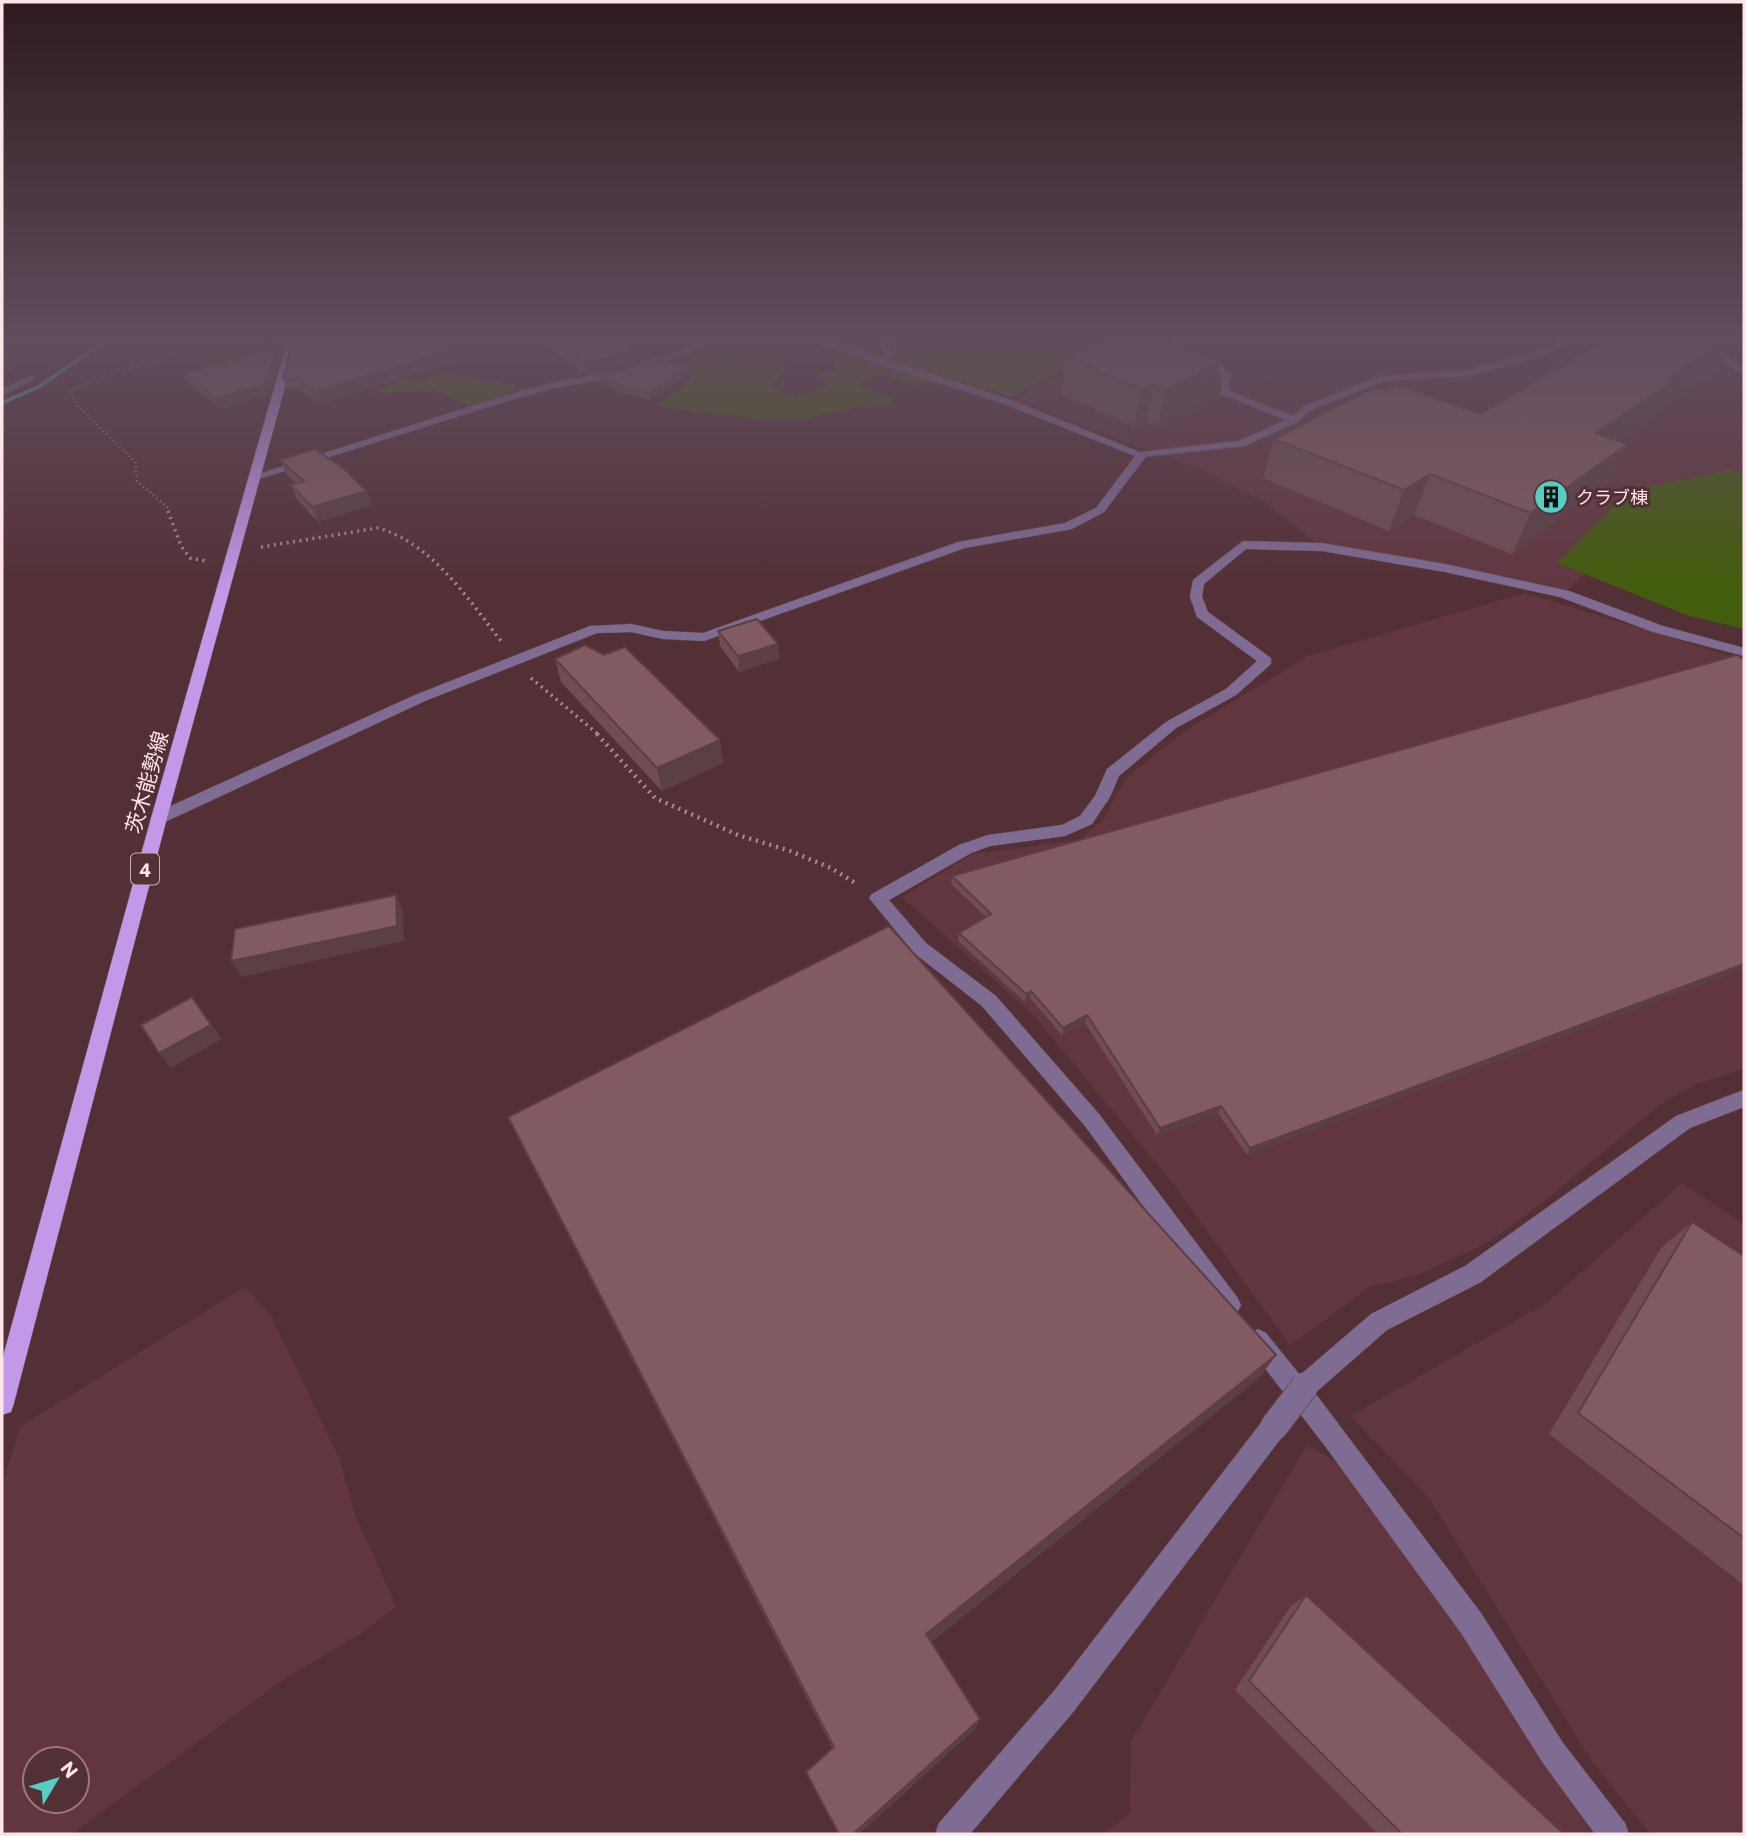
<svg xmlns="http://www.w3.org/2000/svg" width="1746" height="1836" font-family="Commissioner,'Noto Sans JP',sans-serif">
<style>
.built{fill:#62363f;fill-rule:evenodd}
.green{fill:#425d0b}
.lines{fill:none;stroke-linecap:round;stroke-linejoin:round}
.stream{fill:#4eb7b1;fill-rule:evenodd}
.lane-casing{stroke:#6e4c52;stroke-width:2}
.street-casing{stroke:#6e4c52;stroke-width:1}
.primary-casing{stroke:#6e4c52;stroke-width:1}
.path-far2{stroke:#aa8c91;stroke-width:2.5;stroke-dasharray:1 3.5;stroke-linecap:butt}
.path-far1{stroke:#aa8c91;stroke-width:3.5;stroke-dasharray:2 4.5;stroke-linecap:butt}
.path{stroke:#aa8c91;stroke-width:4.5;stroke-dasharray:2 5;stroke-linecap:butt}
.lane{fill:#7f6c93;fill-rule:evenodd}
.street{fill:#7f6c93;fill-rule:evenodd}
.primary{fill:#c299e9;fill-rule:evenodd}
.street-bridge-casing{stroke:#6e4c52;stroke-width:29;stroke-linecap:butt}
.street-bridge{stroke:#7f6c93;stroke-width:27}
.wall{fill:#704d53}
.shaded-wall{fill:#5b3f44}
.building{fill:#825a61;stroke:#5b3f44;stroke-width:2}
.labels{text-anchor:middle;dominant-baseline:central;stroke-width:6;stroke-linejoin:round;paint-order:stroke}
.far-poi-label{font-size:18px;fill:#fde5e8;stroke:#532f36;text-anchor:start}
.shield{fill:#532f36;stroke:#caaeb3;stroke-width:2}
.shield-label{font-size:19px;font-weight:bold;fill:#fde5e8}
.street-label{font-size:21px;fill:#fde5e8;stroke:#532f36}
</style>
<rect width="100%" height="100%" fill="#532f36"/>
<path class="built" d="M 1129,336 L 1744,336 L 1744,496 L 1668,494 L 1564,594 L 1322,547 L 1263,501 L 1197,468 L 1015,399 Z
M 1525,593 L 1744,660 L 1744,1069 L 1697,1084 L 1663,1102 L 1543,1202 L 1489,1242 L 1415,1276 L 1370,1287 L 1290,1345 L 1171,1181 L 1034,1016 L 902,897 L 972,854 L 1079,840 L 1103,820 L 1126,778 L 1182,733 L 1308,656 Z
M 1682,1183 L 1744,1224 L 1744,1834 L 1650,1834 L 1593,1763 L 1429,1498 L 1351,1416 L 1547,1303 Z
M 245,1287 L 272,1317 L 312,1401 L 340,1460 L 355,1514 L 396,1606 L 362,1633 L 284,1679 L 71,1834 L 2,1834 L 2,1485 L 20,1427 ZM 77,1759 L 77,1801 L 35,1801 L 35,1759 Z
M 1307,1445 L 1346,1468 L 1418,1568 L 1593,1834 L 1102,1834 L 1130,1814 L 1131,1741 Z"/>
<path class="green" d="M 822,336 L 875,336 L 881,349 L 877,355 Z
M 888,336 L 1120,336 L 1012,397 L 894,361 L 897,355 Z
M 272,340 L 279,348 L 275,361 L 224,372 L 214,354 Z
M 739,347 L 745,354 L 785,364 L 782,375 L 770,384 L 795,397 L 828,386 L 816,377 L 822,371 L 836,370 L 833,357 L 839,352 L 933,381 C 928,382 922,385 917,384 C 898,382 875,366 860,386 L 896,398 L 890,406 L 858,407 L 804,419 L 761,419 L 655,406 L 689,382 L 690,372 L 686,364 L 697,358 Z
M 444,373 L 524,387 L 468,406 L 434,390 L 372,393 L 402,379 L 425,379 Z
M 1730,470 L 1744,474 L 1744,629 L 1689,616 L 1557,563 L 1629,491 Z"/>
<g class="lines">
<path class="stream" d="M 120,336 L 128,336 L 97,349 L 42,387 L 2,405 L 2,401 L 38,385 L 93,347 Z"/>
<g class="lane-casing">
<path id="lane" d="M 879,336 L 887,336 L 893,355 L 884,365 L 880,362 L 885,355 Z
M 1171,336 L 1179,336 L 1185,347 L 1215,362 L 1230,373 L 1229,391 L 1293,416 L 1305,406 L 1380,376 L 1468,370 L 1538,351 L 1575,336 L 1586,336 L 1544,355 L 1468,376 L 1384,381 L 1311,410 L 1297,422 L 1244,446 L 1139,457 L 1137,455 L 1142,452 L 1239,441 L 1286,420 L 1221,394 L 1222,376 C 1203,361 1181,359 1171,336 Z
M 1689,336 L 1698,336 L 1744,369 L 1744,376 Z"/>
</g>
<g class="street-casing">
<path id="street" d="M 740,336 L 759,336 L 704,348 L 618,377 L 556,388 L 514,399 L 259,479 L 249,477 L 506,395 L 555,382 L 613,372 L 699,344 Z
M 805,336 L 817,336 L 1012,400 L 1147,455 L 1104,512 L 1072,529 L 965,548 L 704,641 L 663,639 L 631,632 L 597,633 L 425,701 L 165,822 L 153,822 L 151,818 L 153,814 L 415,695 L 590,626 L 631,624 L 663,631 L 703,633 L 958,542 L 1065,523 L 1096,508 L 1135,456 L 1004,404 L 823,346 Z
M 29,376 L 37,378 L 2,396 L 2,389 Z
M 1243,541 L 1322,543 L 1445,564 L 1569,591 L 1663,626 L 1744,648 L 1744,656 L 1653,632 L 1560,597 L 1445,572 L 1322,551 L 1246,549 L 1204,584 L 1202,597 L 1208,612 L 1271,658 L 1271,664 L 1236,695 L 1176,728 L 1119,776 L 1110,797 L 1092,824 L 1065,836 L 990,846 L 971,853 L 889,900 L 926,943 L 996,996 L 1099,1114 L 1237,1297 L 1241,1305 L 1237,1313 L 1229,1316 L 1221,1313 L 1085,1126 L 982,1006 L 914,953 L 869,898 L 872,894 L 959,845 L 988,835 L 1062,825 L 1080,816 L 1095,796 L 1107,769 L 1166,722 L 1226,689 L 1257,661 L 1197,617 L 1190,597 L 1193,580 Z
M 1744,1090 L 1744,1107 L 1690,1128 L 1481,1282 L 1387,1330 L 1315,1393 L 1481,1613 L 1563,1743 L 1625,1823 L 1629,1834 L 1595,1834 L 1543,1763 L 1461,1633 L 1325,1446 L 1250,1349 L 1246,1341 L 1250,1333 L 1258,1329 L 1266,1333 L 1300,1375 L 1371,1314 L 1465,1266 L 1676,1116 Z
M 1273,1416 L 1282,1419 L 1285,1428 L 1282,1437 L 1074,1711 L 970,1834 L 935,1834 L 939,1823 L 1054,1691 L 1264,1419 Z"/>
</g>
<g class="primary-casing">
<path id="primary" d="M 289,336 L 299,336 L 167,818 L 14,1403 L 11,1412 L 2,1415 L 2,1360 L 151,818 Z"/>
</g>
<path class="path-far2" d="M 53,368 L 83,348 L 114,336
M 169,512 L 167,507 L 137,481 L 135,461 L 79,407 L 69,391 L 124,369 L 234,336"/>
<path class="path-far1" d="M 168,511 L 181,546 L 190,558 L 206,561
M 261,547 L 378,528 C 432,543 468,599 501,641
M 531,678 L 599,735"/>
<path class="path" d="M 597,734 L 655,798 L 738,835 L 790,851 L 831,868 L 857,884"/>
<use href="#lane" class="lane"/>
<use href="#street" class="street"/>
<use href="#primary" class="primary"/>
<g class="street-bridge-casing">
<path id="street-bridge" d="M 1273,1428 L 1305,1386"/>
</g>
<use href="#street-bridge" class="street-bridge"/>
</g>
<path class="wall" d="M 2,336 L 62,336 L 33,349 L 5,344 L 9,352 L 13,372 L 2,375 Z
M 526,336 L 667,336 L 668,348 L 641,356 L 641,360 L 612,369 L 588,374 L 579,372 L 577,367 Z
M 1202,336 L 1355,336 L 1352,347 L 1209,348 Z
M 463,346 L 466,358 L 320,404 L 301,390 L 287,389 L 283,378 Z
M 276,349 L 280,359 L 270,394 L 220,409 L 189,383 L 185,373 Z
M 1065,357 L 1212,399 L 1197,406 L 1197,410 L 1158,427 L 1146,422 L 1134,427 L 1061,394 Z
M 689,367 L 690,374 L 650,400 L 617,391 L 603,382 L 601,376 Z
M 1718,368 L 1657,411 L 1653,420 L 1621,442 L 1628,444 L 1607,483 L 1512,554 L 1414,515 L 1389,531 L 1263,478 L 1274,439 L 1384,390 L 1480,414 Z
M 280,460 L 366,491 L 371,505 L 318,522 L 297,499 L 291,485 L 296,483 L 286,474 Z
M 718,631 L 779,659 L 739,672 L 720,646 Z
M 1737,655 L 1247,1155 L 1218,1113 L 1157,1135 L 1085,1023 L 1062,1035 L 1030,998 L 1025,1002 L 958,941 L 959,933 L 986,917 L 951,884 L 952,876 Z
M 555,659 L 723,763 L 662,791 L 561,682 Z
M 508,1117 L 1276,1355 L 1260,1377 L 931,1642 L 975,1729 L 859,1834 L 839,1834 L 833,1749 L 521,1144 Z
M 1692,1222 L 1744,1256 L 1744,1585 L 1549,1434 L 1661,1248 Z
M 1306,1595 L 1564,1834 L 1378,1834 L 1235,1690 L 1291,1606 Z"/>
<path class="shaded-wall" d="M 26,336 L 62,336 L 33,349 Z
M 667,336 L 668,348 L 641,356 L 641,360 L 612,369 L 588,374 L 586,361 L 631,345 Z
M 1732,336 L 1736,336 L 1718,368 L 1657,411 L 1653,420 L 1577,472 L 1596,433 L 1666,381 Z
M 2,339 L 9,352 L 13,372 L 2,375 Z
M 463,346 L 466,358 L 320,404 L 316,392 Z
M 276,349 L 280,359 L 270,394 L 220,409 L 215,399 Z
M 1220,362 L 1212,399 L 1197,406 L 1197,410 L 1158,427 L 1165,389 L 1200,371 Z
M 689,367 L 690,374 L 650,400 L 649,393 Z
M 1153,384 L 1146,422 L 1134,427 L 1141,389 Z
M 1628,444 L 1607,483 L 1512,554 L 1531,513 Z
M 1430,474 L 1414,515 L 1389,531 L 1404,490 Z
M 366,491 L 371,505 L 318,522 L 312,507 Z
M 778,644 L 779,659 L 739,672 L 738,656 Z
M 720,740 L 723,763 L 662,791 L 657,768 Z
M 396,895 L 403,911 L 404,941 L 241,977 L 231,961 Z
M 1744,964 L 1744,969 L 1247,1155 L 1250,1148 Z
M 1031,991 L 1030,998 L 1025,1002 L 1026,994 Z
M 192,997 L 222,1039 L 171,1068 L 159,1053 Z
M 1087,1015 L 1085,1023 L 1062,1035 L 1063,1028 Z
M 1221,1106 L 1218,1113 L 1157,1135 L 1160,1128 Z
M 1276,1355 L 1260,1377 L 924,1647 L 926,1634 Z
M 980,1719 L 975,1729 L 859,1834 L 853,1834 Z"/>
<path class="building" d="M 323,336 L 389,336 L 463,346 L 316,392 L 297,379 L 283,378 L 292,344 Z
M 544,336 L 666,336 L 631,345 L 640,347 L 610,357 L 586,361 L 577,359 L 575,354 Z
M 1120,336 L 1126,338 L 1130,336 L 1153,336 L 1220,362 L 1200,371 L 1205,372 L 1165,389 L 1153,384 L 1141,389 L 1065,357 Z
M 1612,336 L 1732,336 L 1666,381 L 1672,382 L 1596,433 L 1628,444 L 1531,513 L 1430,474 L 1404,490 L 1274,439 L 1374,387 L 1384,390 L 1395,384 L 1480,414 Z
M 2,340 L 5,358 L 2,359 Z
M 276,349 L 265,384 L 215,399 L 185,373 Z
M 660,359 L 689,367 L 649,393 L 616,384 L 601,376 Z
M 315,449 L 344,469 L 366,491 L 312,507 L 291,485 L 304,481 L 280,460 Z
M 757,619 L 778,644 L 738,656 L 718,631 Z
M 585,645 L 604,655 L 625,647 L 720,740 L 657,768 L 555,659 Z
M 1737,655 L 1744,660 L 1744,964 L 1250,1148 L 1221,1106 L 1160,1128 L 1087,1015 L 1063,1028 L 1031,991 L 1026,994 L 959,933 L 991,914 L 952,876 Z
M 396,895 L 397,926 L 231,961 L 235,929 Z
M 889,926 L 1276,1355 L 926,1634 L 980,1719 L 853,1834 L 839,1834 L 806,1772 L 834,1747 L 508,1117 Z
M 192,997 L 211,1025 L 159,1053 L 141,1025 Z
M 1692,1222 L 1744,1256 L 1744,1538 L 1578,1413 Z
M 1306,1595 L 1564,1834 L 1402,1834 L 1249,1681 Z"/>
<linearGradient id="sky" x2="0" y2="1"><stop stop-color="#2e1a1e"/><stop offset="0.57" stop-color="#604d5d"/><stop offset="1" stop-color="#604d5d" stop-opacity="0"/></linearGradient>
<rect width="1746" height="593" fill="url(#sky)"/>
<defs>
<g id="building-disc" transform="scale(1.75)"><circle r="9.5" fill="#56cec3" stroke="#532f36"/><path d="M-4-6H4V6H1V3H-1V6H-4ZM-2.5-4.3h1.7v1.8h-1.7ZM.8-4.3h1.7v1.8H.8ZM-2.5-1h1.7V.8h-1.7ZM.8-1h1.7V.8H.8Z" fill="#111"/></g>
</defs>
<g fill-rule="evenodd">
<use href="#building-disc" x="1551" y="497"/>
</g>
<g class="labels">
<g class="far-poi-label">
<text x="1576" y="497">クラブ棟</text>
</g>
<rect class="shield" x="131" y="853.5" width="28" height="31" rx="5"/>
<g class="shield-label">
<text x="145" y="869">4</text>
</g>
<g class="street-label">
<text transform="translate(146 782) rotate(-74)">茨木能勢線</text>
</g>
</g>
<rect width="1746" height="1836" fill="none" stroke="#fde5e8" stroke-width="7"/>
<g transform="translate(56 1780) rotate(52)"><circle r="33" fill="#532f36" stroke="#97787d" stroke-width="2"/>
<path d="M0-5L12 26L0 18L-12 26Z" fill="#56cec3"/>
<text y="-10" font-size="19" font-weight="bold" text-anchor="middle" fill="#fde5e8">N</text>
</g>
</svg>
